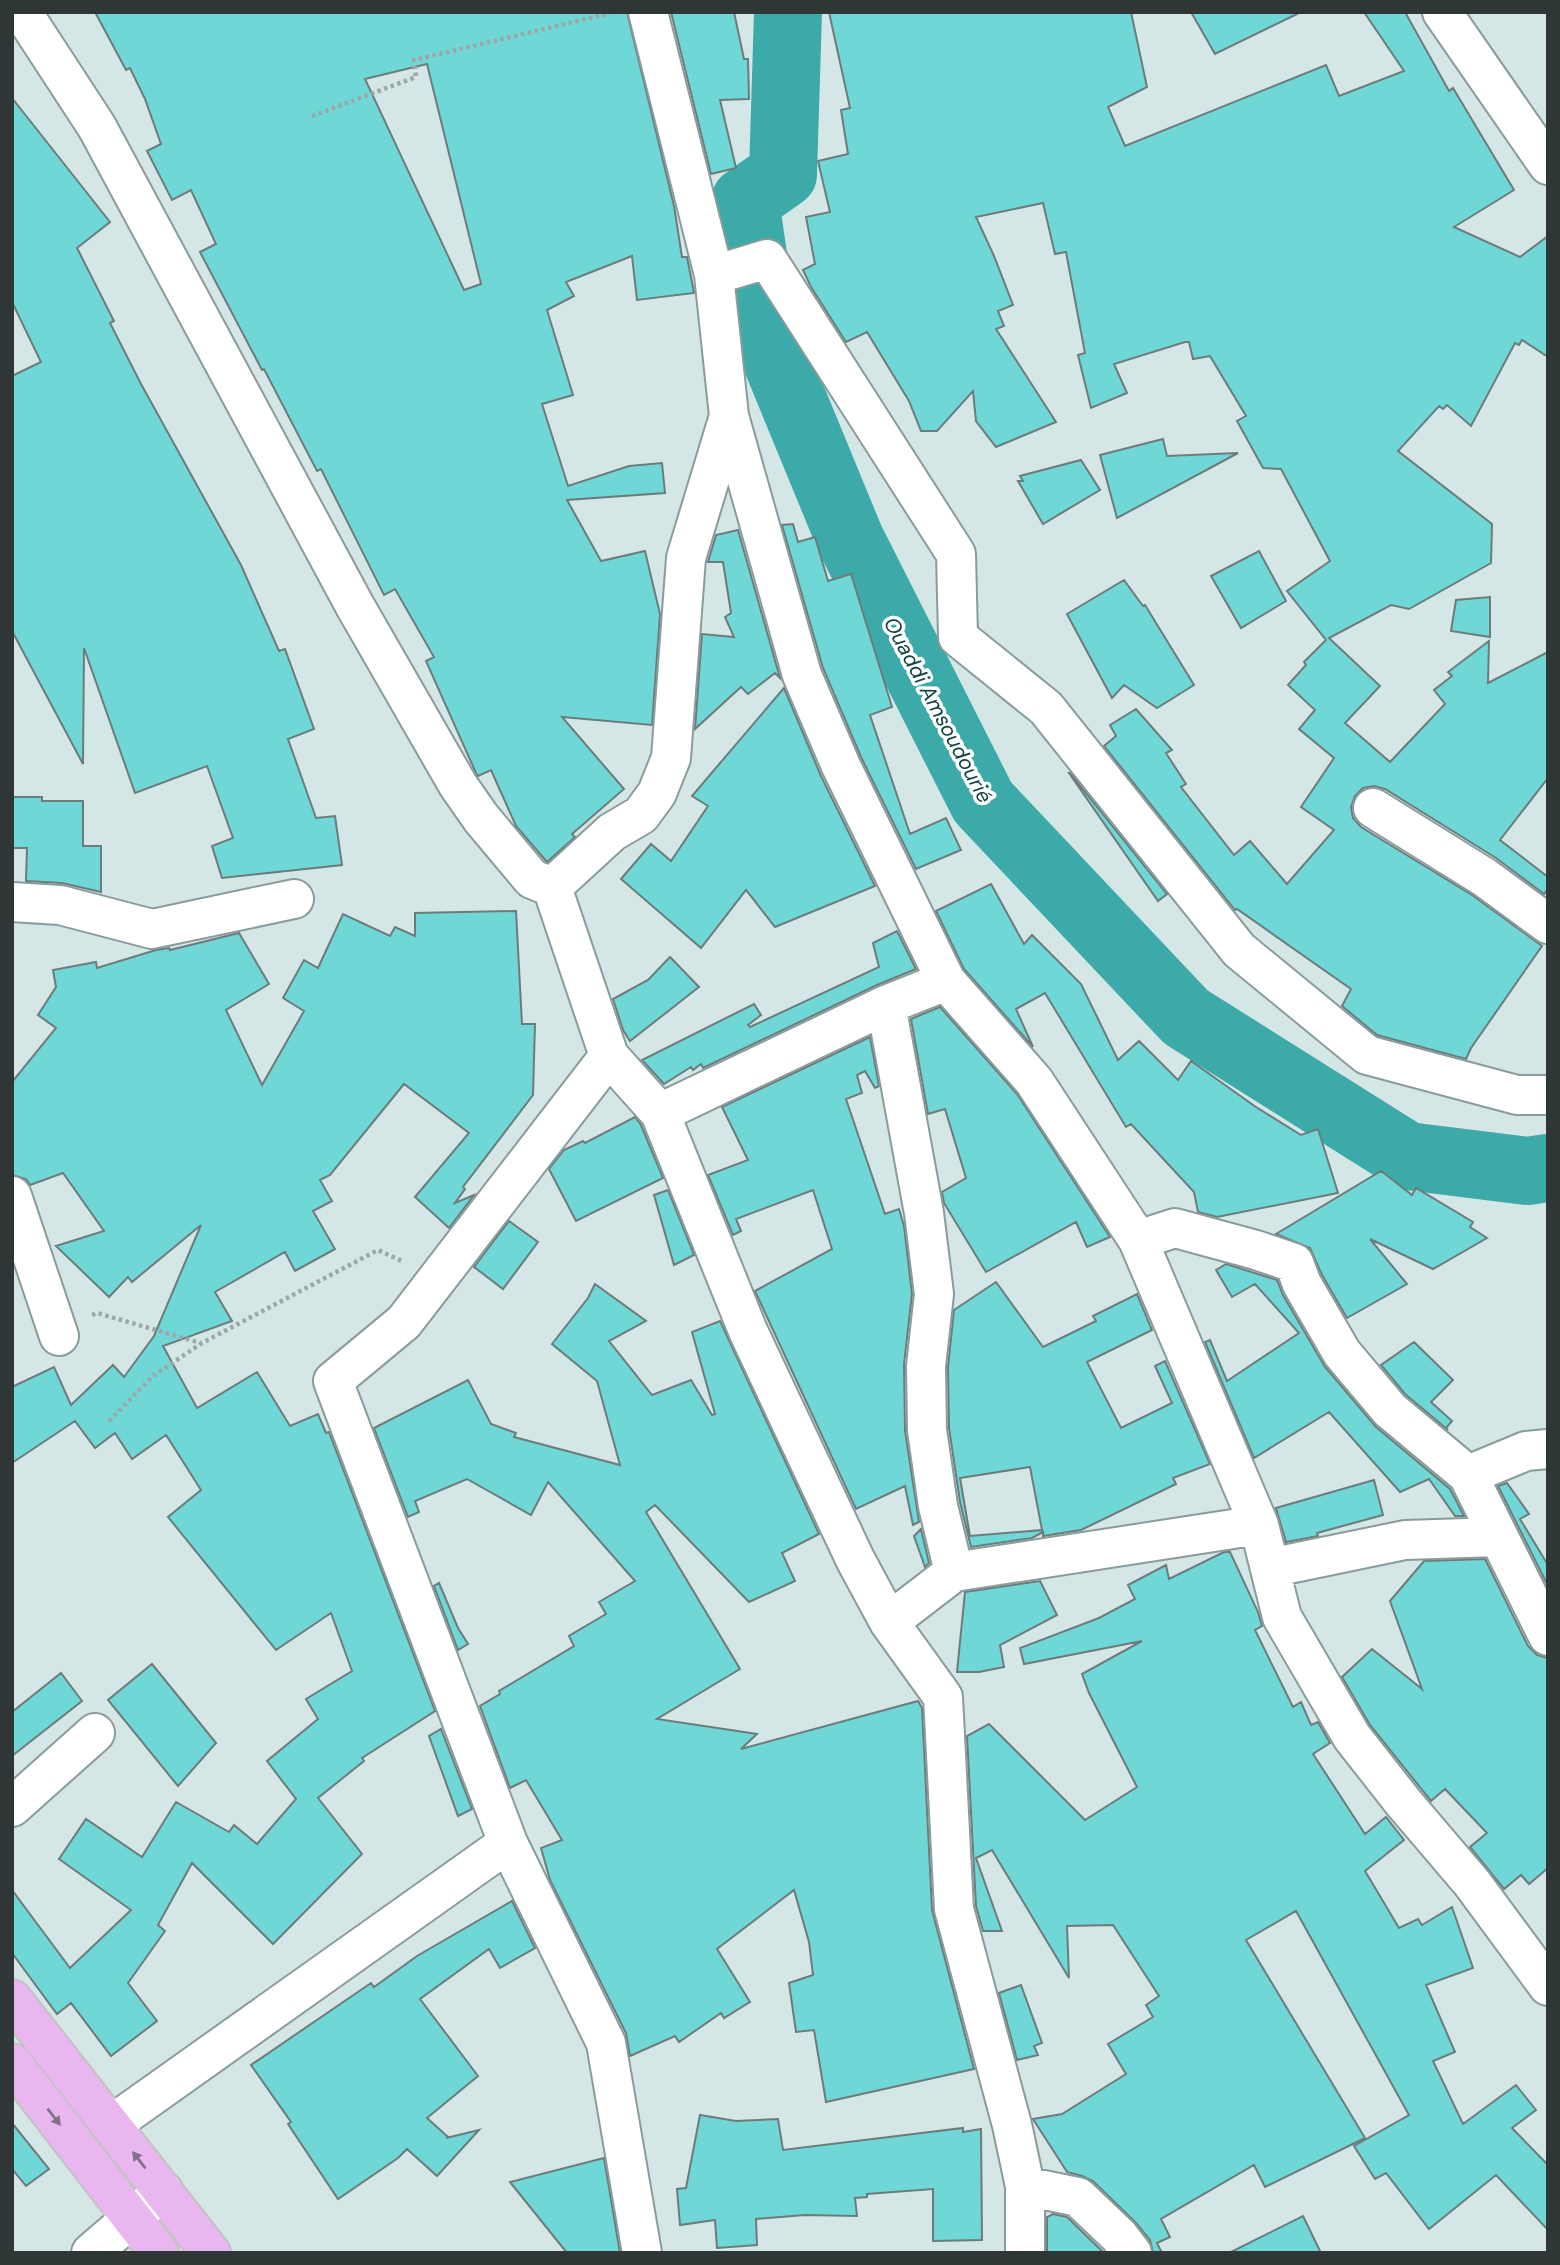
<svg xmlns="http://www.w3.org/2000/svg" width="1560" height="2265" font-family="'DM Sans',sans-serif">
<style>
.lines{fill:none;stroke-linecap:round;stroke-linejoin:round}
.river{stroke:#3caaa9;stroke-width:68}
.building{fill:#6fd8d7;stroke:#6c7c7c;stroke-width:2;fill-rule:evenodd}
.minor-casing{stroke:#8a9b9b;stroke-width:42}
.highway-casing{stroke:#c1c3c3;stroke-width:42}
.path{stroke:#9aa8a8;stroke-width:4.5;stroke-dasharray:3.5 3.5;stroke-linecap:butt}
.minor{stroke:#fff;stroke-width:38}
.highway{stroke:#e9b6ef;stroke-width:38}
.oneway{fill:#837089}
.labels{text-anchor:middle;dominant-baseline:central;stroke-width:7;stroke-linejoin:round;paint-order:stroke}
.water-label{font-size:21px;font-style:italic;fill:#114242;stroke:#fff}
</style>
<rect width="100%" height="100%" fill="#d4e6e5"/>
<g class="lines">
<path class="river" d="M 788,12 L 783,174 L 745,201 L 764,330 L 850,539 L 983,802 L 1186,1017 L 1407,1156 L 1527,1171 L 1548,1168"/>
</g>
<path class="building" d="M 95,12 L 627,12 L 674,206 L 682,257 L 687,257 L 694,293 L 637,300 L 632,256 L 566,282 L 574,296 L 547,310 L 573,395 L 542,404 L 568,486 L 629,466 L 662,463 L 665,493 L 567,500 L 601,561 L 645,551 L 660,614 L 652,725 L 562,717 L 624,789 L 572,834 L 575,837 L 547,862 L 516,826 L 491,770 L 478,776 L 476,773 L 426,661 L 434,657 L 395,589 L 384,595 L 321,469 L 317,471 L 264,369 L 262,370 L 200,252 L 216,244 L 191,190 L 172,200 L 147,151 L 161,144 L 145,99 L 130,68 L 126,70 ZM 427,64 L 481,284 L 464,290 L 365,79 Z
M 671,12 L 734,12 L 744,59 L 748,59 L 749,99 L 720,100 L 736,168 L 711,174 Z
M 829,12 L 1131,12 L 1147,87 L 1108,107 L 1125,146 L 1326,65 L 1339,96 L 1404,71 L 1364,12 L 1405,12 L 1449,91 L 1453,88 L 1514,190 L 1454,227 L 1520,257 L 1548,236 L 1548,357 L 1522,340 L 1519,345 L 1515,343 L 1471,426 L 1447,405 L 1443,409 L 1439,406 L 1398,451 L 1492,524 L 1491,563 L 1409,609 L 1391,605 L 1329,638 L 1380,686 L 1345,723 L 1390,762 L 1445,704 L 1434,690 L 1452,676 L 1448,672 L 1489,641 L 1488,683 L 1548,652 L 1548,778 L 1500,840 L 1548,877 L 1548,889 L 1544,894 L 1496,858 L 1385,789 L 1374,786 L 1363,788 L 1355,796 L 1351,807 L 1353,818 L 1361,827 L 1472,895 L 1542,946 L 1471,1048 L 1466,1059 L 1377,1035 L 1342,1006 L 1351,989 L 1237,909 L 1235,910 L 1104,746 L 1116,736 L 1110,725 L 1136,709 L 1172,750 L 1166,753 L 1186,784 L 1181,787 L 1234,855 L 1250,841 L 1287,884 L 1334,830 L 1301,807 L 1334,758 L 1299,729 L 1315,710 L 1288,685 L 1306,665 L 1304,662 L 1326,640 L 1287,591 L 1330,561 L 1281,469 L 1263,468 L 1237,421 L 1246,416 L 1210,356 L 1193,359 L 1189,342 L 1185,342 L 1114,364 L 1127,393 L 1091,408 L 1078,355 L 1085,353 L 1066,252 L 1055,254 L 1043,203 L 976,217 L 994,256 L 1013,305 L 998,311 L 1004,326 L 996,329 L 1056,422 L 996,447 L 976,421 L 973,391 L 937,431 L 921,431 L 909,401 L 867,332 L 846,342 L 811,287 L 803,270 L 815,264 L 806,217 L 830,212 L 818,161 L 848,154 L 841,110 L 850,108 Z
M 1191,12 L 1301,12 L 1215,54 Z
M 12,98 L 110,222 L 77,248 L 114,321 L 110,323 L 141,384 L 241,565 L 279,651 L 285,649 L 314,729 L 288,739 L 316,818 L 335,816 L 342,865 L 222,878 L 212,846 L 233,838 L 207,766 L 135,793 L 84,648 L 83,764 L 12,631 L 12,376 L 41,362 L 12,302 Z
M 1163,439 L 1167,456 L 1238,453 L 1117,518 L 1100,455 Z
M 1081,460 L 1100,490 L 1043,524 L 1018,481 L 1023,481 L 1020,476 Z
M 793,524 L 798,542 L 815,537 L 828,581 L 851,574 L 892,707 L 870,715 L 910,834 L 946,818 L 961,850 L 916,869 L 861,757 L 823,668 L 782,525 Z
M 738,530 L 780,678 L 775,673 L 748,694 L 741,687 L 695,729 L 702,634 L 734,637 L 725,617 L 731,613 L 723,562 L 708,562 L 716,535 Z
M 1259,551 L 1286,601 L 1241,628 L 1211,576 Z
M 1124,580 L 1143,606 L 1145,605 L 1194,685 L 1157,708 L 1124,685 L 1112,698 L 1067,614 Z
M 1490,597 L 1490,637 L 1451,631 L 1456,600 Z
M 784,688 L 821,776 L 875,886 L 775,927 L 746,890 L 701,948 L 621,879 L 651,844 L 671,861 L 708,806 L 692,796 Z
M 1069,773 L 1070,773 L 1167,894 L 1158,901 Z
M 12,797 L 42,797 L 42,801 L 83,801 L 83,846 L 101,846 L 101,892 L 62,883 L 26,881 L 27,848 L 12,848 Z
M 991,884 L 1024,944 L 1032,935 L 1081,984 L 1118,1060 L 1139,1041 L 1178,1080 L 1191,1061 L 1256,1107 L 1301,1135 L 1318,1129 L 1338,1193 L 1217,1217 L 1198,1212 L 1194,1192 L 1131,1124 L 1126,1127 L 1045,993 L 1016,1009 L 1033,1047 L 964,969 L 936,911 Z
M 516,911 L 522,1024 L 535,1024 L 533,1095 L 463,1187 L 465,1189 L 455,1203 L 474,1195 L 449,1228 L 415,1197 L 469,1133 L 404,1084 L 330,1175 L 320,1180 L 332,1201 L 313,1211 L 335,1249 L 295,1271 L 285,1252 L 215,1292 L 232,1321 L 163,1346 L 197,1408 L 257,1372 L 290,1426 L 318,1414 L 326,1433 L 329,1432 L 435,1711 L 362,1758 L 364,1761 L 318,1798 L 362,1854 L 273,1944 L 192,1863 L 158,1925 L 165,1931 L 128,1983 L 157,2021 L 111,2056 L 71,2003 L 57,2014 L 12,1953 L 12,1890 L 70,1968 L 131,1910 L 59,1859 L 86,1819 L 142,1857 L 176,1802 L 229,1832 L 234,1825 L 257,1844 L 296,1799 L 267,1761 L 318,1719 L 306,1699 L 352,1671 L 331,1613 L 276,1650 L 168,1517 L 201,1490 L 166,1435 L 132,1459 L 115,1433 L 95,1448 L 75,1421 L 12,1463 L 12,1387 L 54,1367 L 71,1405 L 113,1365 L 124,1377 L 154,1336 L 201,1225 L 132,1282 L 128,1277 L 109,1297 L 56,1246 L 104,1231 L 63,1173 L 30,1185 L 26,1179 L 12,1175 L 12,1082 L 56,1028 L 38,1015 L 56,987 L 53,970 L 96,962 L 97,968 L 156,950 L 169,948 L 170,950 L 239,933 L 269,984 L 226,1010 L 262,1085 L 304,1011 L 283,998 L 304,960 L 318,968 L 343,914 L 390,936 L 395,927 L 415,936 L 415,913 Z
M 897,931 L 916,969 L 877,985 L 703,1068 L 701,1064 L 693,1070 L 691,1067 L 664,1084 L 642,1060 L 754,1004 L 761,1015 L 748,1025 L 750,1027 L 879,967 L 873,943 Z
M 670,957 L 699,987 L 630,1041 L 623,1030 L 613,999 L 648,980 Z
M 940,1007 L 1017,1094 L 1110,1237 L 1087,1247 L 1076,1222 L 986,1272 L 944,1203 L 942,1192 L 966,1178 L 945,1109 L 928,1114 L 911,1019 Z
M 870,1037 L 879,1086 L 875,1088 L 865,1071 L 857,1075 L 862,1093 L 846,1099 L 885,1214 L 899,1209 L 904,1226 L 912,1294 L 904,1364 L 905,1431 L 919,1522 L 913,1525 L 905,1486 L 856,1509 L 755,1291 L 832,1249 L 813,1190 L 736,1219 L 741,1231 L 733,1235 L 708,1175 L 748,1160 L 722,1107 Z
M 635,1117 L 641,1125 L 663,1178 L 576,1221 L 549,1169 L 564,1150 L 583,1141 L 585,1143 Z
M 1381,1171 L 1412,1195 L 1416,1188 L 1473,1222 L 1470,1227 L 1487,1238 L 1433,1269 L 1370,1239 L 1407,1284 L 1347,1318 L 1322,1275 L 1310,1248 L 1276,1234 Z
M 668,1190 L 694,1255 L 674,1265 L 654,1195 Z
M 509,1221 L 538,1242 L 503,1289 L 474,1267 Z
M 1226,1264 L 1277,1280 L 1283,1295 L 1325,1367 L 1376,1427 L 1450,1489 L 1464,1516 L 1455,1516 L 1429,1479 L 1400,1492 L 1329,1412 L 1254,1458 L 1205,1342 L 1210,1340 L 1227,1381 L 1299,1333 L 1255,1284 L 1232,1297 L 1216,1270 Z
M 996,1282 L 1043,1347 L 1096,1321 L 1093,1316 L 1137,1294 L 1152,1330 L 1087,1362 L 1121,1428 L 1172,1403 L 1155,1366 L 1165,1361 L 1210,1464 L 1173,1478 L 1176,1484 L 1081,1530 L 1043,1536 L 1043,1532 L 1032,1538 L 971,1547 L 960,1502 L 949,1428 L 948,1367 L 954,1310 ZM 1030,1467 L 1042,1530 L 970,1536 L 960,1478 Z
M 595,1284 L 646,1321 L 609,1341 L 652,1395 L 691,1380 L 712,1415 L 715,1414 L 692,1332 L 720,1321 L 819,1534 L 782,1553 L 795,1581 L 749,1602 L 655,1505 L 646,1512 L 740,1669 L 657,1719 L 757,1734 L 741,1749 L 918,1701 L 922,1708 L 932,1910 L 974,2069 L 826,2102 L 814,2030 L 796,2032 L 789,1983 L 813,1975 L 809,1942 L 794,1890 L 717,1949 L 750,2002 L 724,2018 L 721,2013 L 679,2042 L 675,2036 L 630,2056 L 626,2033 L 550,1880 L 541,1848 L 562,1840 L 526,1780 L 510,1788 L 480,1706 L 500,1694 L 499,1691 L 574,1646 L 569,1636 L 606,1614 L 599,1602 L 635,1581 L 548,1482 L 531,1515 L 467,1479 L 415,1501 L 419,1512 L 408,1517 L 374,1428 L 468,1380 L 491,1424 L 516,1433 L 514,1437 L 620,1465 L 597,1381 L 552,1344 L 588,1298 Z
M 1414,1342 L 1453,1380 L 1431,1402 L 1452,1421 L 1446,1428 L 1448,1430 L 1405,1394 L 1381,1365 Z
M 1374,1480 L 1383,1515 L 1317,1533 L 1318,1536 L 1286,1542 L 1276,1508 Z
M 1507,1483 L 1529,1514 L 1520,1519 L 1548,1565 L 1548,1586 L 1498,1486 Z
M 921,1529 L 929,1563 L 925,1567 L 914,1536 Z
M 1224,1552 L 1230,1552 L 1258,1612 L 1262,1626 L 1255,1630 L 1293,1707 L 1301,1702 L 1311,1725 L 1318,1722 L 1330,1743 L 1313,1754 L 1365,1834 L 1386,1817 L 1404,1840 L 1365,1871 L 1399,1928 L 1418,1919 L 1422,1925 L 1452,1907 L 1473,1968 L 1426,1985 L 1455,2052 L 1433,2061 L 1463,2124 L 1516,2085 L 1536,2110 L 1512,2128 L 1548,2165 L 1548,2230 L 1496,2175 L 1429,2229 L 1386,2173 L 1375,2179 L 1354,2146 L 1409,2115 L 1296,1911 L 1246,1940 L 1365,2138 L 1265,2187 L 1254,2165 L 1161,2219 L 1170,2237 L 1157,2243 L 1162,2253 L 1153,2253 L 1150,2240 L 1136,2223 L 1093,2181 L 1082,2176 L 1067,2172 L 1033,2119 L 1062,2114 L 1126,2074 L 1108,2044 L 1153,2017 L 1146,2005 L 1159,1996 L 1113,1925 L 1067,1926 L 1069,1978 L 992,1850 L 976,1858 L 1002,1931 L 983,1931 L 976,1906 L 967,1736 L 989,1724 L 1085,1820 L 1137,1787 L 1089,1693 L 1082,1674 L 1142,1641 L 1024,1664 L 1020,1648 L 1099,1618 L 1135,1599 L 1128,1585 L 1166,1565 L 1169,1579 Z
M 1485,1559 L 1528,1646 L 1537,1655 L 1548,1658 L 1548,1868 L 1529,1884 L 1521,1875 L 1504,1889 L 1470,1847 L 1487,1833 L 1445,1789 L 1431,1801 L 1370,1725 L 1342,1677 L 1372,1649 L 1422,1689 L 1390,1601 L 1424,1561 Z
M 1040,1581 L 1057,1615 L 1000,1645 L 1004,1667 L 979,1672 L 957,1672 L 965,1592 Z
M 439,1583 L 458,1628 L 468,1644 L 458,1650 L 434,1586 Z
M 152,1664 L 216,1743 L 178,1786 L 108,1700 Z
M 61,1673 L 82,1701 L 12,1756 L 12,1712 Z
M 441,1729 L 472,1809 L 458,1816 L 429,1736 Z
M 512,1901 L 535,1948 L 500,1968 L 489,1949 L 420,1999 L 478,2076 L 427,2118 L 448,2137 L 446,2138 L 479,2130 L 437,2176 L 407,2149 L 398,2158 L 338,2199 L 288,2124 L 291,2122 L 251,2065 L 371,1983 L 374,1987 L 417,1956 Z
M 1021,1985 L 1042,2043 L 1034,2046 L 1038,2055 L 1017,2060 L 999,1993 Z
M 700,2115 L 736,2121 L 778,2119 L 783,2150 L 963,2128 L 963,2132 L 981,2129 L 982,2240 L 933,2241 L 933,2189 L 867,2194 L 867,2197 L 855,2198 L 857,2216 L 805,2215 L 756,2219 L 757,2245 L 717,2248 L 715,2220 L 680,2225 L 677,2189 L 686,2188 Z
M 12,2123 L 49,2169 L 26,2186 L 12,2169 Z
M 604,2158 L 620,2253 L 567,2253 L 510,2182 Z
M 1053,2214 L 1067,2217 L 1104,2253 L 1047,2253 L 1047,2217 Z
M 1303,2216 L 1321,2253 L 1229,2253 Z"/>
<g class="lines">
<g class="minor-casing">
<path id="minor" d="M 22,12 L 97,127 L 355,606 L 458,785 L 481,818 L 532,879 L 552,887 L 609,1056 L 660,1113 L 748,1331 L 855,1559 L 889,1622 L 943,1697 L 954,1909 L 1012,2125 L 1025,2186 L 1025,2253
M 648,12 L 714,275 L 729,416 L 802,675 L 841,766 L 946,981 L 1034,1081 L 1138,1240 L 1175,1228 L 1256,1250 L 1294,1263 L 1302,1284 L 1342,1353 L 1390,1410 L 1468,1475 L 1548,1636
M 1442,12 L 1548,165
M 714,275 L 767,259 L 956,554 L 958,637 L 1046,708 L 1239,950 L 1367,1055 L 1517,1095 L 1548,1095
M 1373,808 L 1484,877 L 1548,924
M 552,887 L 612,832 L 641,815 L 657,793 L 671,758 L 686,558 L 729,416
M 12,902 L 60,905 L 152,929 L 294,899
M 886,1005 L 924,1213 L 934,1294 L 926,1366 L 927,1430 L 938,1506 L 954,1572
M 609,1056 L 404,1322 L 333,1381 L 508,1843 L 606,2043 L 642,2253
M 660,1113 L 886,1005 L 946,981
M 12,1196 L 59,1336
M 1138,1240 L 1259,1525 L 1282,1617 L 1352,1737 L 1403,1802 L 1472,1883 L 1548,1986
M 1468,1475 L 1526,1451 L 1548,1449
M 1270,1568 L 1405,1540 L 1498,1537
M 889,1622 L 954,1572 L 1259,1525
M 12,1807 L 95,1733
M 111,2125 L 508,1843
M 1025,2186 L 1078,2197 L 1119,2236 L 1132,2253
M 91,2253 L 163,2191"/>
</g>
<g class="highway-casing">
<path id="highway" d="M 12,1999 L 211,2253
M 12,2063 L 159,2253"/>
</g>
<path class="path" d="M 312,116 L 416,77 L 414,60 L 611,13
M 92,1315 L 97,1313 L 201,1343
M 109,1421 L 153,1376 L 202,1343 L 378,1250 L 404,1262"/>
<use href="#minor" class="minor"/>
<use href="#highway" class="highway"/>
</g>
<defs><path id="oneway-solid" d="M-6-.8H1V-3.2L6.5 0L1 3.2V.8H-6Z" transform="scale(1.75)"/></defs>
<g class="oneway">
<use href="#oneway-solid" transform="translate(54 2117) rotate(52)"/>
<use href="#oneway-solid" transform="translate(139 2160) rotate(-128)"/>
</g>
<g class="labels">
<g class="water-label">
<text transform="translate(938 710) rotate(62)">Ouaddi Amsoudourié</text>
</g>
</g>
<rect width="1560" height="2265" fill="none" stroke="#2f3636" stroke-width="28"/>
</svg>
